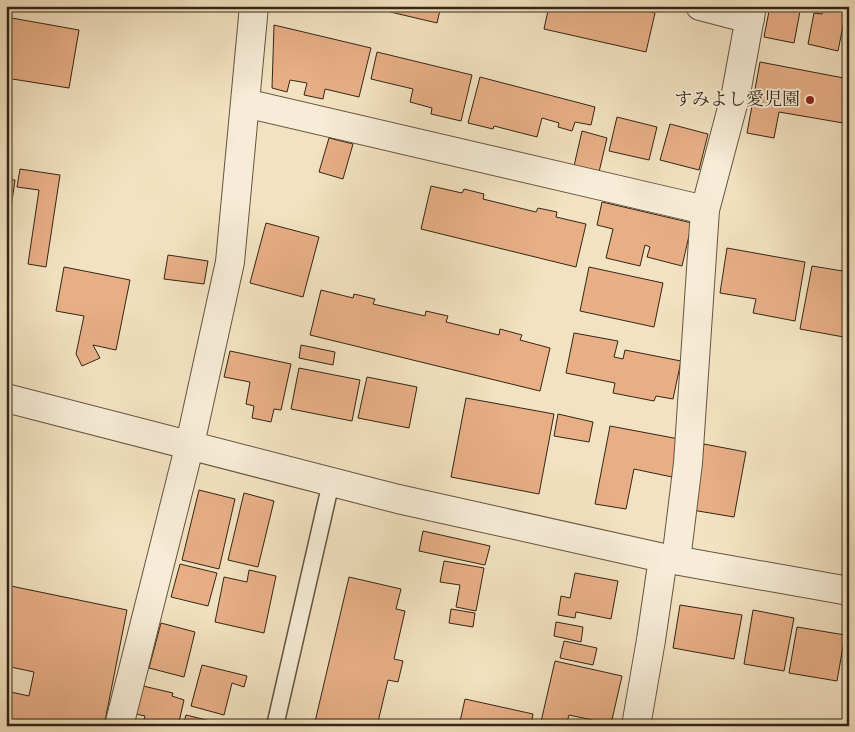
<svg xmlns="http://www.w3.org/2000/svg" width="855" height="732" font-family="'Old Standard TT','Noto Serif JP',serif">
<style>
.building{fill:#e8af87;stroke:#332615}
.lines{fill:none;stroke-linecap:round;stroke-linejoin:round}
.service-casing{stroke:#635540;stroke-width:19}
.minor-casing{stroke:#635540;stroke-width:30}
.tertiary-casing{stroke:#635540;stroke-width:30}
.service{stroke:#f7ecd7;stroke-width:16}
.minor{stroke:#f7ecd7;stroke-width:28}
.tertiary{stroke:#f7ecd7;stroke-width:28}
.poi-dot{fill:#8f2418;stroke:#f7ecd7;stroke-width:2}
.labels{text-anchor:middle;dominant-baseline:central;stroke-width:4;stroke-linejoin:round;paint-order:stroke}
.poi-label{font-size:18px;fill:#332615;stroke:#f7ecd7;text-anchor:end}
</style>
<rect width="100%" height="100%" fill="#f3e2c1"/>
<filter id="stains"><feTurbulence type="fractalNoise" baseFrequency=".004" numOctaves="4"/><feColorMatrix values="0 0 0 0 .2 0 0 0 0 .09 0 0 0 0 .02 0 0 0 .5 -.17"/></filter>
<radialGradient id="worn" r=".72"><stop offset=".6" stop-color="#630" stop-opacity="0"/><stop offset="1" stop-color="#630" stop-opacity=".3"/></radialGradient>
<path class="building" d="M 365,6 L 441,6 L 437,23 Z
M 549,6 L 624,6 L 655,13 L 646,52 L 544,29 Z
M 770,6 L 801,6 L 794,43 L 764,37 Z
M 824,6 L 846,11 L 838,51 L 808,44 L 814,13 L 822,14 Z
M 6,17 L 79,30 L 69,88 L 6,78 Z
M 274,25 L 371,48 L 359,97 L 325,89 L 323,99 L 304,95 L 307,83 L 290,80 L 287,92 L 272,88 Z
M 377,52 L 472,75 L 461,121 L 431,114 L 432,108 L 410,102 L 413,89 L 371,79 Z
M 760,62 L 849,79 L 849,124 L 779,112 L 774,138 L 747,133 Z
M 480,77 L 595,107 L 591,125 L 575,122 L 572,131 L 558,127 L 559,123 L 542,118 L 537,137 L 494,126 L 493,129 L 468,123 Z
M 617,117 L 657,127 L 649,160 L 609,151 Z
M 670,124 L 708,134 L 699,170 L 660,160 Z
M 582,131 L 607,138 L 599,172 L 574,166 Z
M 329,138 L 353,144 L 343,179 L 319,172 Z
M 20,169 L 60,175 L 46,267 L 28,264 L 39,190 L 17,187 Z
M 6,179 L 15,180 L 9,222 L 6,221 Z
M 431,186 L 462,193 L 464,189 L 484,194 L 483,199 L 536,212 L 538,208 L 557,212 L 556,217 L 586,224 L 576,267 L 421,229 Z
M 602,202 L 692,223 L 682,266 L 647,257 L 650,247 L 645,245 L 640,266 L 606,258 L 613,229 L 597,225 Z
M 266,223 L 319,237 L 303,297 L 250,283 Z
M 727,248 L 805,262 L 795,321 L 753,313 L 756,299 L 720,293 Z
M 168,255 L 208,261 L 204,284 L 164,279 Z
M 812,266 L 849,272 L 849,338 L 800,329 Z
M 64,267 L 130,280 L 116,350 L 93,345 L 100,358 L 82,366 L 76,354 L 84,316 L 56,311 Z
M 589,267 L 663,283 L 654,327 L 580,311 Z
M 321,290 L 353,298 L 354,294 L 375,299 L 373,304 L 425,316 L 426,311 L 448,316 L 446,322 L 499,335 L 500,329 L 522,335 L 520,340 L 550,348 L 540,391 L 310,335 Z
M 574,333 L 618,341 L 614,357 L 623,359 L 625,350 L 681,361 L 673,399 L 656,396 L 654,401 L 613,393 L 615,383 L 566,373 Z
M 301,345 L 335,352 L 333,365 L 299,358 Z
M 230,351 L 291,364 L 281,410 L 274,409 L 271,422 L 252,418 L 254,406 L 246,404 L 250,382 L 224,377 Z
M 299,368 L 360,380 L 352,421 L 291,409 Z
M 367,377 L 417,387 L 409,428 L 358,418 Z
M 466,398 L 554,414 L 539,494 L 451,477 Z
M 558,414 L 593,422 L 589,442 L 554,436 Z
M 610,426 L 679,439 L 672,477 L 634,469 L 626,509 L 595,504 Z
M 704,444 L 746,452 L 734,517 L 692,510 Z
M 199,490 L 235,499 L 219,569 L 182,560 Z
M 244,493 L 274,501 L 258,567 L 228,560 Z
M 423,531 L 490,546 L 485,565 L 419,551 Z
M 444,561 L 484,568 L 476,611 L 456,607 L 460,585 L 440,582 Z
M 180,564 L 217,573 L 208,606 L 171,597 Z
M 249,570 L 276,576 L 264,633 L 215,622 L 224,577 L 247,582 Z
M 575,573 L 618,581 L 611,619 L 576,612 L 575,618 L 558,615 L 561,596 L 570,598 Z
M 349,577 L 401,589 L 396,609 L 405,611 L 394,659 L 403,661 L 398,682 L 388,680 L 377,726 L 314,726 Z
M 6,585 L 127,610 L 104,726 L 6,726 L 6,691 L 29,696 L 34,672 L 6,666 Z
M 680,605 L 742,615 L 734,659 L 673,648 Z
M 451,609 L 475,613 L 473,627 L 449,623 Z
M 753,610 L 794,618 L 784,671 L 744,664 Z
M 556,622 L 583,627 L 581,642 L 554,636 Z
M 161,623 L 195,632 L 184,677 L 149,668 Z
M 797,627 L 845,635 L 837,681 L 789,673 Z
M 564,641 L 597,648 L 593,665 L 560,658 Z
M 849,655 L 849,684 L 844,683 Z
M 555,661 L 622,676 L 611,724 L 569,715 L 566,726 L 540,726 Z
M 202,665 L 247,676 L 244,687 L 232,683 L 224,715 L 191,706 Z
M 143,686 L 173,693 L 172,696 L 184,700 L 178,726 L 155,726 L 143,723 L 145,716 L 136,714 Z
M 465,699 L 533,714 L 531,726 L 459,726 Z
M 186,715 L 231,726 L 183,726 Z"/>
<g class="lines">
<g class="service-casing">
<path id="service" d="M 275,726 L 331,482"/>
</g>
<g class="minor-casing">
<path id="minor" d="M 700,6 L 750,19
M 245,103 L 705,210
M 676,560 L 688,463 L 705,210 L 736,93 L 752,6
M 119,726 L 190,444 L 230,262 L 254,6
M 636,726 L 651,640 L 663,558"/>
</g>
<g class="tertiary-casing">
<path id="tertiary" d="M 6,398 L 398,499 L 663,558 L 849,591"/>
</g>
<use href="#service" class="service"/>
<use href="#minor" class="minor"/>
<use href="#tertiary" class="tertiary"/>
</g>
<circle class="poi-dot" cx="810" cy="100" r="5"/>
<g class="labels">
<g class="poi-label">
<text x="800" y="100">すみよし愛児園</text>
</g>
</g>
<rect width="855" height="732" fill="none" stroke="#f3e2c1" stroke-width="25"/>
<rect x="8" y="8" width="840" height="717" fill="none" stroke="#332615" stroke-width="2.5"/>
<rect x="12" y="12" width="830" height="707" fill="none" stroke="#332615"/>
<rect width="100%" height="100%" filter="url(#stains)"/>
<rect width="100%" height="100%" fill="url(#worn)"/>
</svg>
